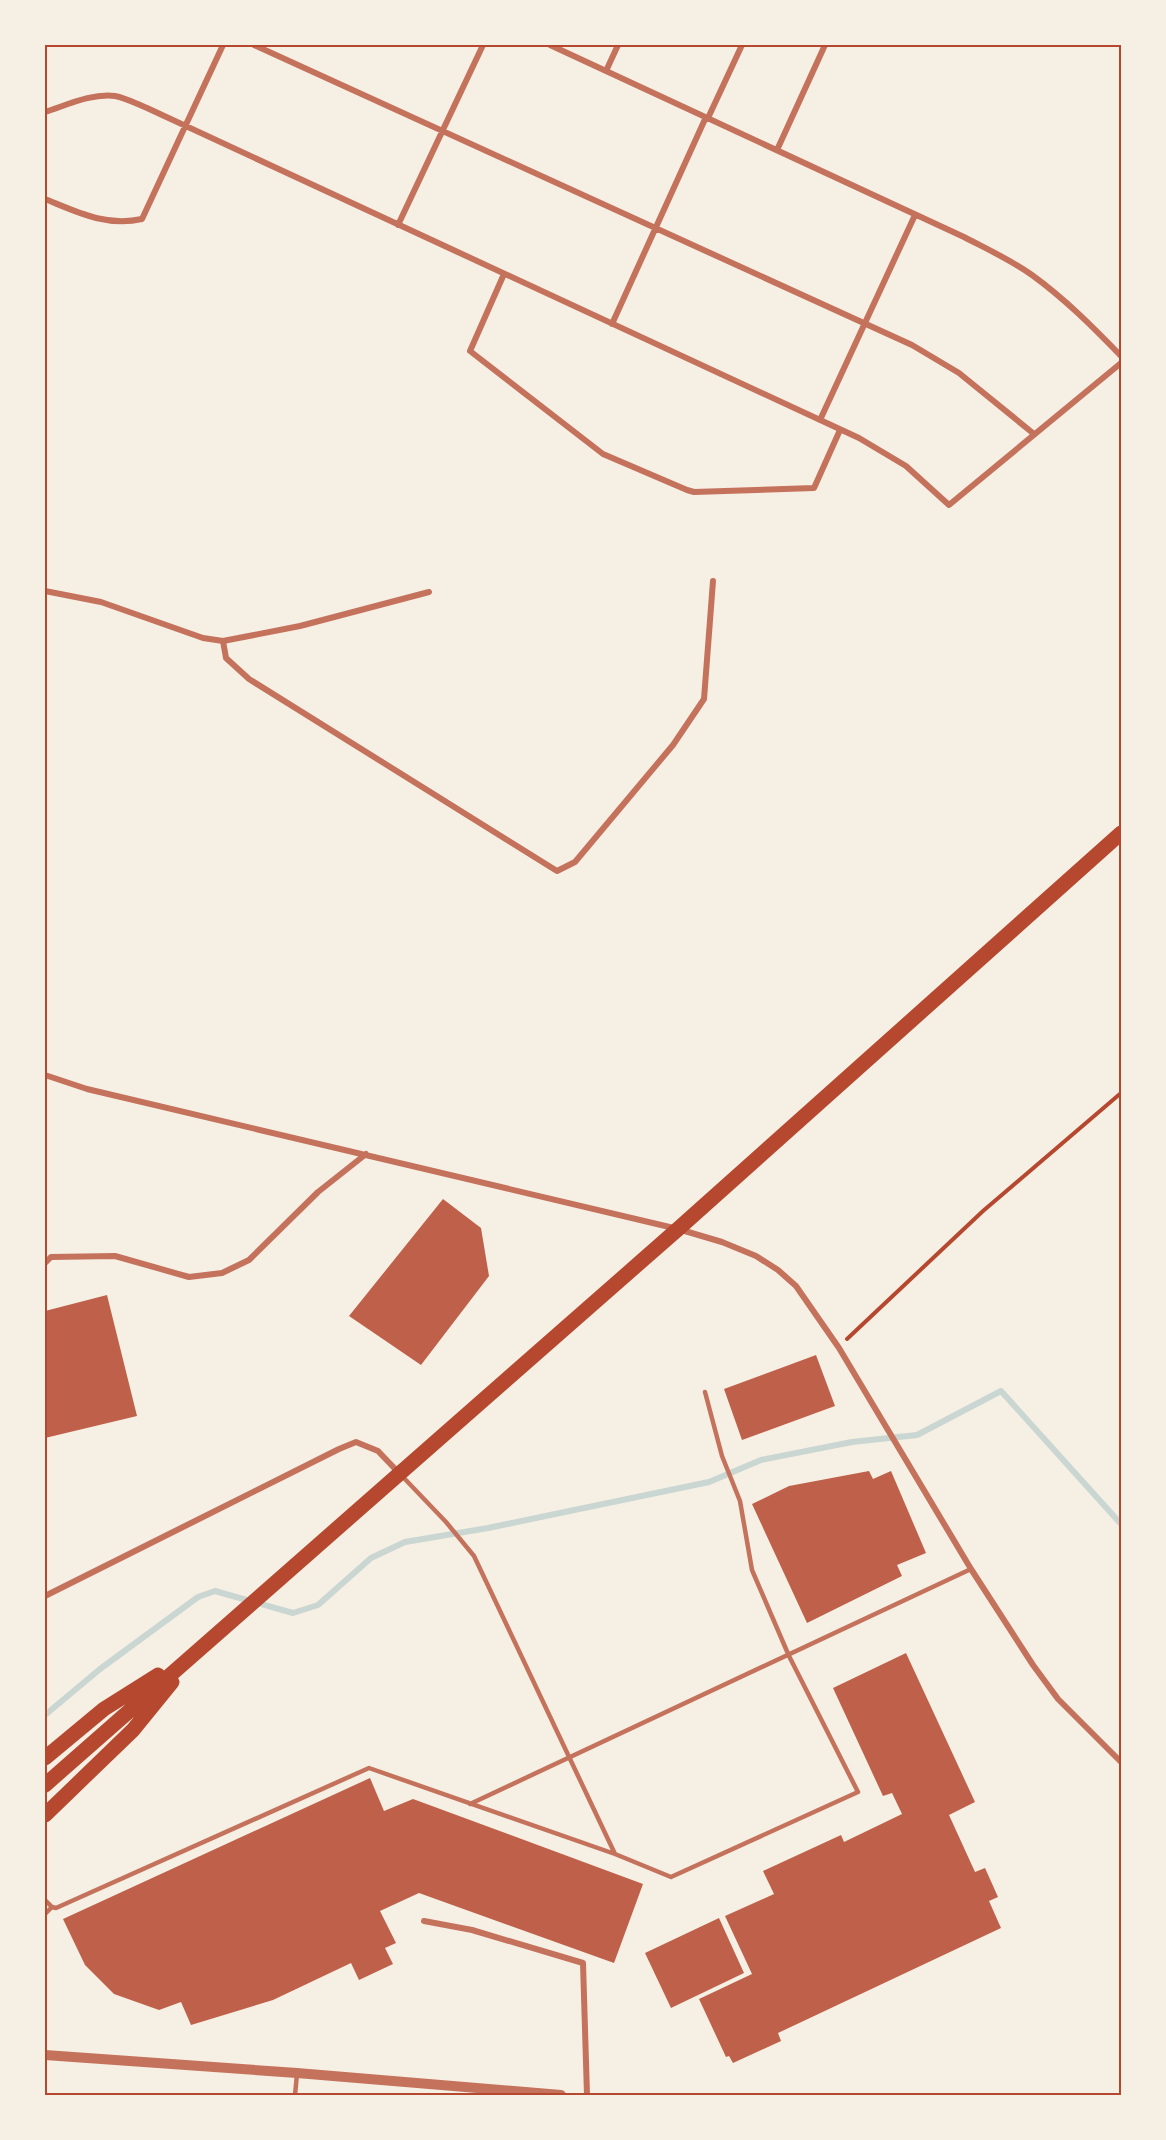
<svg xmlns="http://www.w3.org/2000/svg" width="1166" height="2140" font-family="Signika,sans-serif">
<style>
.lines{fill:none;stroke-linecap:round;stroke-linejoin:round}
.stream{stroke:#c9d6d2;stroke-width:6}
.building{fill:#bf614a}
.path{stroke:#b5482f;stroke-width:4}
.service{stroke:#c5725c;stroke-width:4.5}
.minor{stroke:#c5725c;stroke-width:6}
.tertiary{stroke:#c5725c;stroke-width:10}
.primary{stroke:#b5482f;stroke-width:15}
.neatline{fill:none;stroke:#b5482f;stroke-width:2}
</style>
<rect width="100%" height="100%" fill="#f6efe4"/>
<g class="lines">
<path class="stream" d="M 45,1715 L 100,1669 L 198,1597 L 215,1591 L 293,1613 L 318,1605 L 371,1558 L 405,1542 L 488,1528 L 709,1482 L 761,1460 L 852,1442 L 917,1435 L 1001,1391 L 1121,1524"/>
</g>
<path class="building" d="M 443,1199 L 481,1228 L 489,1276 L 421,1365 L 349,1316 Z
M 107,1295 L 137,1416 L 45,1438 L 45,1311 Z
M 816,1355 L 835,1406 L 742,1440 L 724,1389 Z
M 869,1471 L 873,1479 L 891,1471 L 926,1553 L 897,1565 L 902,1576 L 807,1623 L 752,1504 L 789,1486 Z
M 906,1653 L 975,1802 L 949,1815 L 975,1872 L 985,1868 L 998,1897 L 989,1901 L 1001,1928 L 778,2033 L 781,2041 L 733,2063 L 729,2056 L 726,2057 L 699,1999 L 752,1974 L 725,1916 L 774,1894 L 763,1871 L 841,1835 L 844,1842 L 902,1814 L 892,1793 L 883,1796 L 833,1688 Z
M 370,1778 L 384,1811 L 413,1799 L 643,1884 L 614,1963 L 419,1893 L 380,1911 L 396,1943 L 385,1948 L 393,1964 L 359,1980 L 351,1963 L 273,2000 L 191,2025 L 181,2002 L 159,2010 L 114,1994 L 85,1965 L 63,1919 Z
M 719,1918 L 744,1973 L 671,2008 L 645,1953 Z"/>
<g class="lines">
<path class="path" d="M 847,1339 L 983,1211 L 1121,1093"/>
<path class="service" d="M 402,1476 L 446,1522 L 474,1556 L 615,1854
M 470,1804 L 971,1569
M 45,1900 L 52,1907
M 45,1914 L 52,1907 L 56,1908 L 369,1768 L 615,1854 L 671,1877 L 858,1792 L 789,1656 L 752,1570 L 740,1501 L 722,1456 L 705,1392
M 295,2095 L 297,2074"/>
<path class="minor" d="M 254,45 L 912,345 L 959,373 L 1034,434
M 550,45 L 964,237 C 987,249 1011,260 1032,275 C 1065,299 1093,327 1121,356
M 606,71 L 618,45
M 45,112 C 67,105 92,93 115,96 C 126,98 137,104 147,108 L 859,438 L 906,466 L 949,505 L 1121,363
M 708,118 L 742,45
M 777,150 L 825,45
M 45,199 C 77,212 106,227 142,219 L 223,45
M 398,225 L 483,45
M 504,274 L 470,351 L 603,454 L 687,490 L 694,492 L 814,488 L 840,430
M 612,324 L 706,117
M 820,420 L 915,215
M 45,591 L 101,602 L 203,638 L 223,641 L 300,626 L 429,592
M 223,641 L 226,658 L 249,679 L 557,871 L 575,862 L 673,745 L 704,699 L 713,581
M 45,1075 L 87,1089 L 678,1229 L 722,1242 L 756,1256 L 778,1270 L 796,1286 L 839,1348 L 971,1569 L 1033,1665 L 1058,1699 L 1121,1762
M 45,1263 L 51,1257 L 115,1256 L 189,1277 L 222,1273 L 249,1260 L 318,1192 L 366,1154
M 45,1596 L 339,1449 L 356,1442 L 378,1451 L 399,1473
M 424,1921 L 472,1930 L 583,1963 L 587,2095"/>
<path class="tertiary" d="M 45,2055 L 297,2073 L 561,2095"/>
<path class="primary" d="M 45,1758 L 104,1709 L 158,1675
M 45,1785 L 678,1229 L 1121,833
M 45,1815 L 133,1730 L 172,1682"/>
</g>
<rect width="1166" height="2140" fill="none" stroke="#f6efe4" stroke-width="93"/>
<rect x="46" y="46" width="1074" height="2048" class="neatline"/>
</svg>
